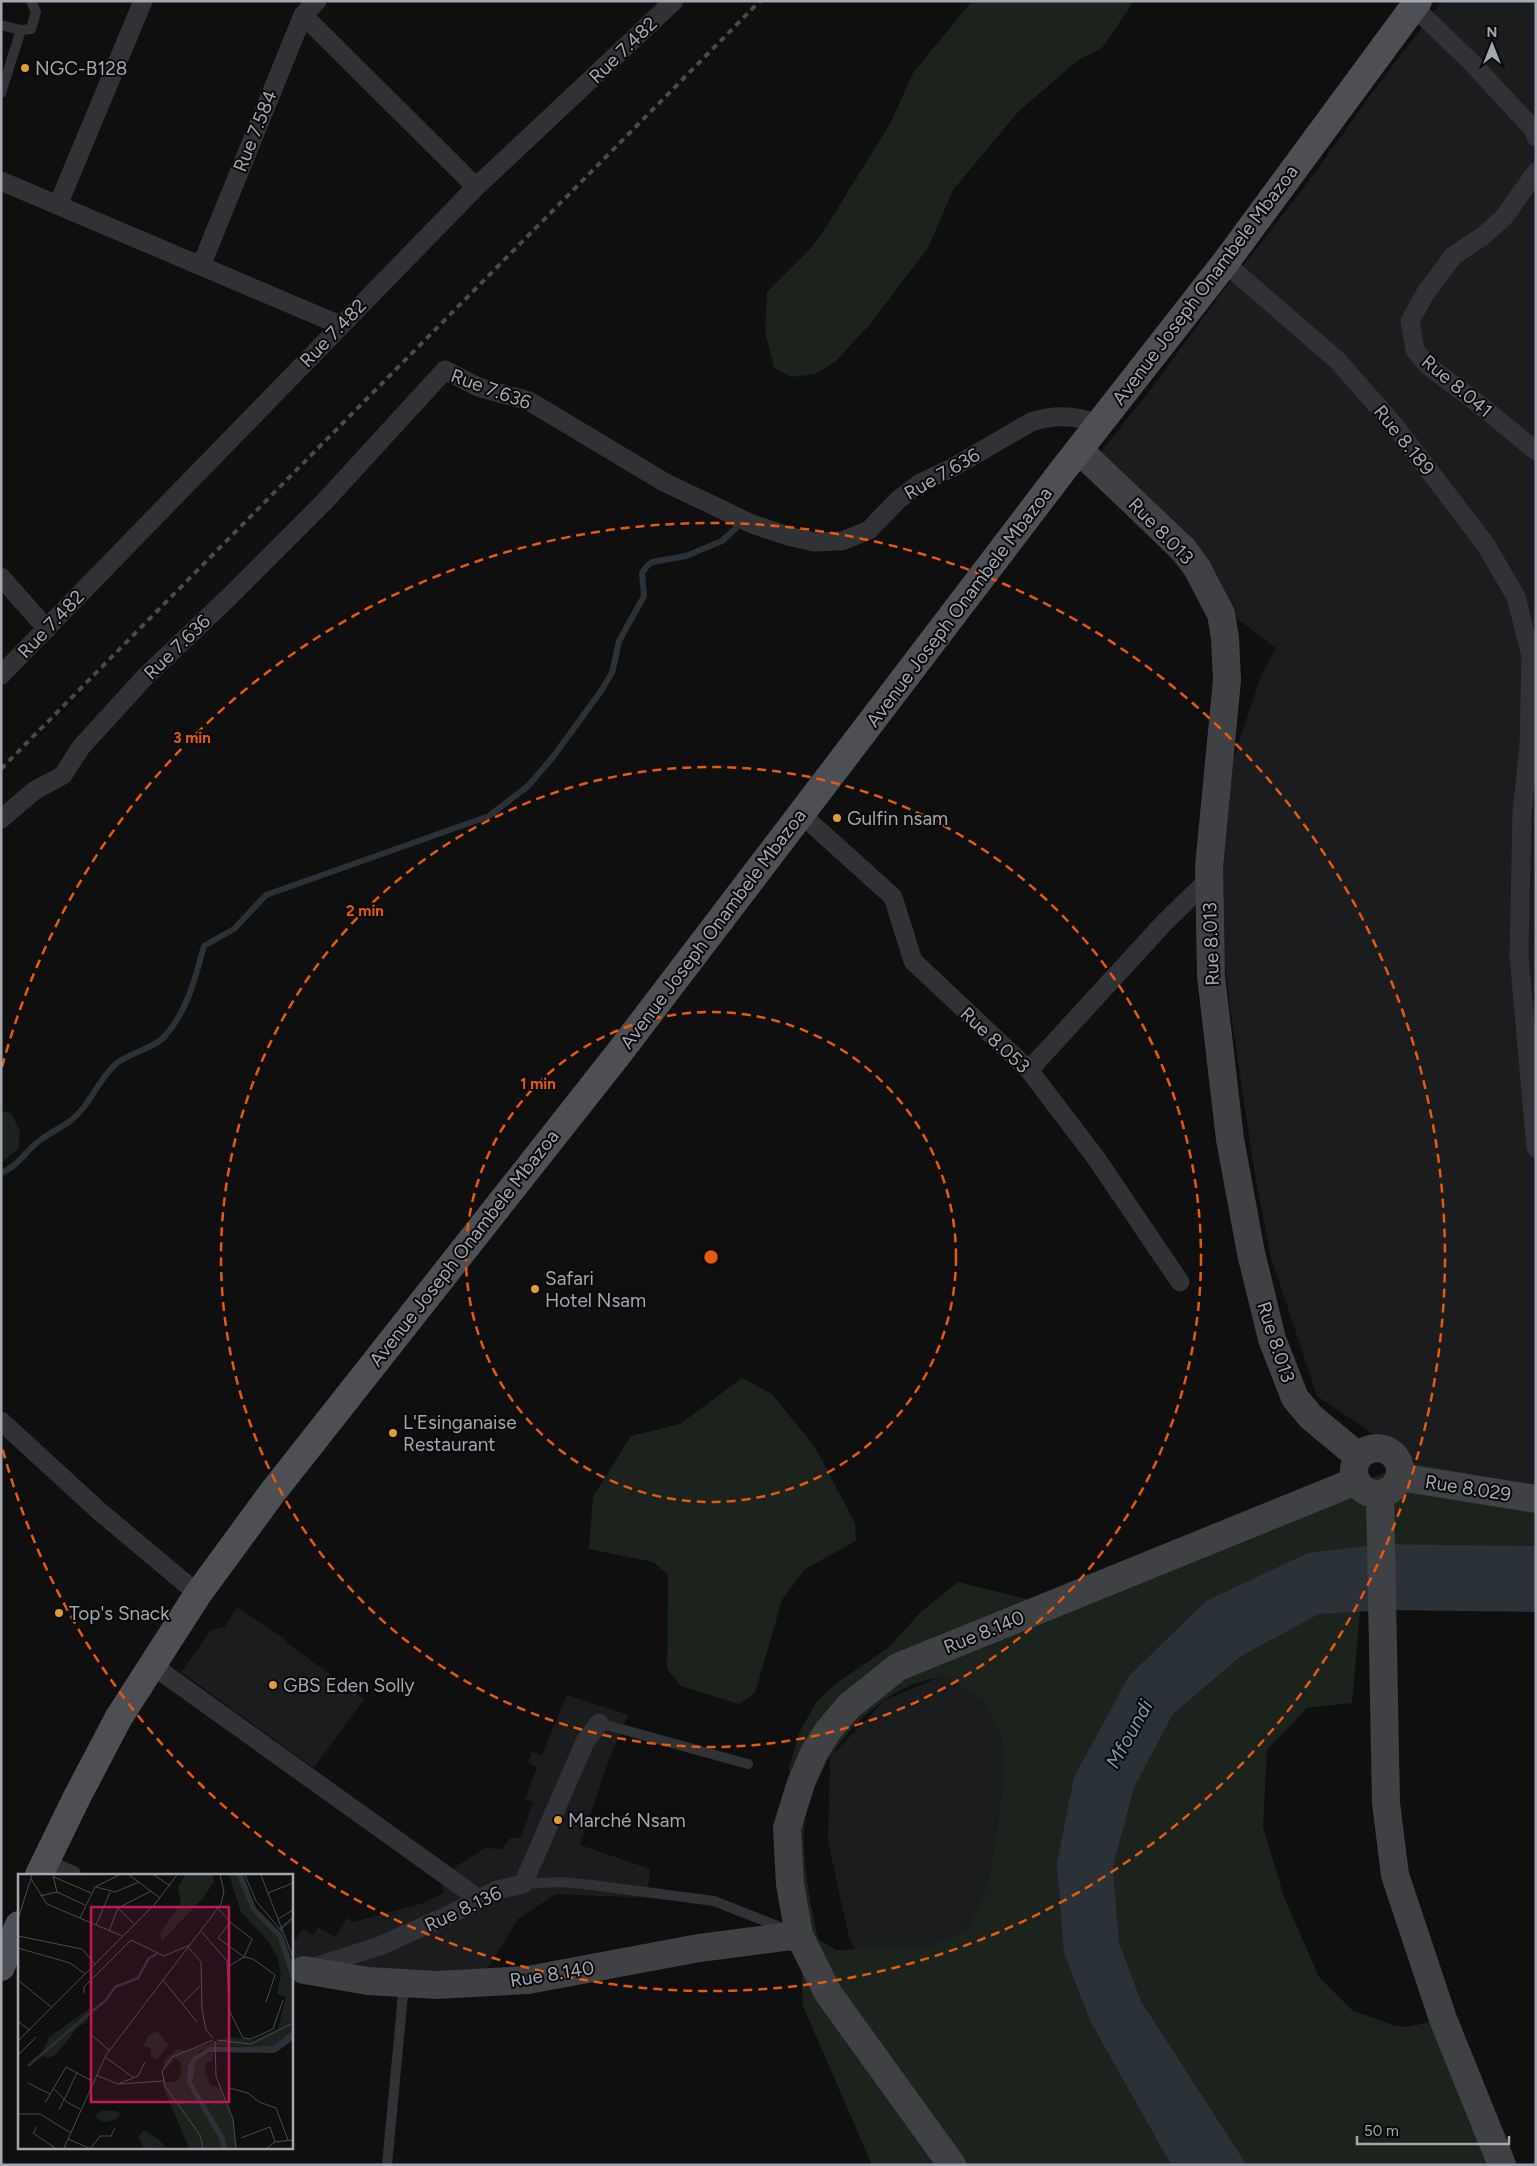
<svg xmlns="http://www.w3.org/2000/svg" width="1537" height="2166" font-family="Figtree,sans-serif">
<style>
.built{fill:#1b1c1d}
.green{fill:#1c231c;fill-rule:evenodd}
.water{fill:#2a3238}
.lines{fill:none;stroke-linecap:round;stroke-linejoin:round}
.stream{stroke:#2a3238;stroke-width:6}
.lane{stroke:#313235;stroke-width:10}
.street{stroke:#313235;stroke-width:19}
.secondary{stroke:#3f4145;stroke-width:28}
.primary{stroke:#4d4f54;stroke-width:28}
.rail{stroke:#484a4e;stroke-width:4;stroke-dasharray:6 5;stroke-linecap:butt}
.ring{fill:none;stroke:#e8590c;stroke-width:2.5;stroke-dasharray:9 6}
.poi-dot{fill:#e19c37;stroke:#0a0a0b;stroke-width:2}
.labels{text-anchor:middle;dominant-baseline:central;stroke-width:4;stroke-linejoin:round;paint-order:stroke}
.street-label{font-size:19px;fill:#a2a7b0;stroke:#0a0a0b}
.poi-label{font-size:19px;fill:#a2a7b0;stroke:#0a0a0b;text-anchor:start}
.water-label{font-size:20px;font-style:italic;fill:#7b97a9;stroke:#0a0a0b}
.inset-river{fill:none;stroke:#2a3238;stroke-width:2.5}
.inset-road{fill:none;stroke:#4a4c50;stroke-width:1}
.view{fill:#c2185b;fill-opacity:0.15;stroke:#c2185b;stroke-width:2.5}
.inset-edge{fill:none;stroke:#a2a7b0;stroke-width:2.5}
.centre{fill:#e8590c;stroke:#0a0a0b;stroke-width:2.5}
.ring-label{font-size:15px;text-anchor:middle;font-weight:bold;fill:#e8590c;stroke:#0a0a0b;stroke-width:4;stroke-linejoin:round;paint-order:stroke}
</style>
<rect width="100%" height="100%" fill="#0f0f10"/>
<path class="built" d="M 1442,1 L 1536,1 L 1536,1486 L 1415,1462 L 1317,1396 L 1271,1257 L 1255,1175 L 1230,1007 L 1217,896 L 1216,811 L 1262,673 L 1276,648 L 1197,588 L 1166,554 L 1084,473 L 1151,389 L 1217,299 L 1309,181 L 1377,86 Z
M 1074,1606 L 1035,1923 L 871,1983 L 849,1937 L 828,1842 L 830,1757 L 885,1700 L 961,1668 Z
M 237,1607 L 283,1638 L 287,1643 L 364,1699 L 314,1768 L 181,1672 L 211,1630 L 225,1627 Z
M 567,1695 L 628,1715 L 610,1756 L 580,1845 L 650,1869 L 647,1898 L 556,1894 L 518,1919 L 482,1977 L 315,1969 L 291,1965 L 291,1947 L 303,1929 L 313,1935 L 318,1927 L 335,1937 L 347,1918 L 353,1922 L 423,1903 L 444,1893 L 440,1877 L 485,1848 L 502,1849 L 510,1838 L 521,1838 L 533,1802 L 525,1799 L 537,1767 L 528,1763 L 532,1752 L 542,1755 Z"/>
<path class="green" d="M 972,1 L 1134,1 L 1102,48 L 1078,60 L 1018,112 L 953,190 L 928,248 L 870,324 L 835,362 L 815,374 L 791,377 L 774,368 L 765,331 L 767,292 L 808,251 L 823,232 L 890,124 L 913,73 Z
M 1,1111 L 11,1113 L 20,1131 L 18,1149 L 1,1163 Z
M 742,1378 L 772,1394 L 815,1447 L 855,1523 L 856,1541 L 805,1569 L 782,1600 L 755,1693 L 739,1704 L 681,1686 L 667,1669 L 668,1575 L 653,1562 L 589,1549 L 593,1497 L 631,1436 L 680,1424 Z
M 1415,1462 L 1536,1486 L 1536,1546 L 1382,1544 L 1206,1601 L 1064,1953 L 1090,2021 L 1171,2165 L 872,2165 L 803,2006 L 798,1891 L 789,1767 L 800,1731 L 817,1701 L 838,1682 L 888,1648 L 921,1612 L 958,1582 L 1052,1605 L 1289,1508 ZM 945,1675 L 983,1700 L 1002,1736 L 1005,1778 L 988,1886 L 967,1930 L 929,1947 L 836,1950 L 818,1939 C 811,1905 803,1870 804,1834 C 804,1776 857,1709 909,1686 C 920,1681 933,1679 945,1675 Z
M 1360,1611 L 1352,1703 L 1307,1708 L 1267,1750 L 1263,1827 L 1284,1897 L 1319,1977 L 1352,2010 L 1395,2026 L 1408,2027 L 1443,2019 L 1502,2165 L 1247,2165 L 1141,2001 L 1119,1942 L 1113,1867 L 1134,1788 L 1173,1714 L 1240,1657 L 1319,1614 Z"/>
<path class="water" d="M 1382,1544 L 1536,1546 L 1536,1612 L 1384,1610 L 1319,1614 L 1240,1657 L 1173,1714 L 1134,1788 L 1113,1867 L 1119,1942 L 1141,2001 L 1247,2165 L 1171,2165 L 1090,2021 L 1064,1953 L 1057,1863 L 1074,1777 L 1129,1676 L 1206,1601 L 1308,1553 Z"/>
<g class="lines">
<path class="stream" d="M 1,1173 C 18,1166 25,1152 39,1141 C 56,1128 69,1126 84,1107 C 94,1094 103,1075 116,1064 C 130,1052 154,1049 165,1036 C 188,1010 195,978 204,946 L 234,929 L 266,895 L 489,816 L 528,786 L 553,757 L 601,691 L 612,673 L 619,641 L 644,596 L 642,573 L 647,566 L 652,562 L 686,556 L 722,541 L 737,527"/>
<path class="lane" d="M 1,25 L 21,30 L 31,29 L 36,12 L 31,1
M 1,93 L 21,30
M 599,1723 L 748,1764
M 523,1884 L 560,1882 L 592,1885 L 714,1901 L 785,1929
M 387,2165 L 404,1984"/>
<path class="street" d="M 1414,7 L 1471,62 L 1534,130 L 1536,137
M 303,15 L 476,187
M 1536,172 L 1504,217 L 1483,236 L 1453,256 L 1425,294 L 1410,321 L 1415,350 L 1428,366 L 1475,401 L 1536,451
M 1,181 L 340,325
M 58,205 L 143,1
M 1225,263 L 1337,360 L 1395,426 L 1486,545 L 1516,597 L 1531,656 L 1529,747 L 1522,813 L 1519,956 L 1536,1148
M 201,266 L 303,15 L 317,1
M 1,577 L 47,629
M 1,675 L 476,187 L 674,1
M 801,814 L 893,897 L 913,961 L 1029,1070 L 1096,1158 L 1180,1282
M 1,819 L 34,791 L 63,775 L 81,747 L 145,677 L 228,598 L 325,501 L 445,370 L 478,387 L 529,401 L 664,482 L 752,524 L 788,536 L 814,542 L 842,541 L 869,530 L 898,500 L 920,483 L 952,468 L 1031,422 C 1054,414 1076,415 1099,424
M 1029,1070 L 1164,923 L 1209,879
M 1,1421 L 98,1510 L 198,1594
M 152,1665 L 479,1899
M 44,1863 L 72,1875
M 309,1969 L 382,1945 L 451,1914 L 497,1890 L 523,1884 L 585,1742 L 599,1723"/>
<path class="secondary" d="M 1079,450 L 1184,550 L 1197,568 L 1221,614 L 1225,638 L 1227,680 L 1209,867 L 1211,976 L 1230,1139 L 1251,1253 L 1272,1339 L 1295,1398 L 1311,1417 L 1359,1457
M1354 1471a23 23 0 1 1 46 0a23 23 0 1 1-46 0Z
M 1399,1477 L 1536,1499
M 1380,1494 L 1386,1803 L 1395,1875 L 1443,2019 L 1502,2165
M 304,1970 L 368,1981 L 437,1985 L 528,1980 L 699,1948 L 799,1935
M 952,2165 L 828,1993 L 799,1935 L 790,1884 L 787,1828 L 801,1783 L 814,1753 L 827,1732 L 849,1706 L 898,1667 L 1356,1481"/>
<path class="primary" d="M 39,1875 L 77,1797 L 119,1717 L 198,1594 L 272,1493 L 619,1053 L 1063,470 L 1225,263 L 1418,1
M 1,1967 L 19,1925"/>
<path class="rail" d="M 1,769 L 760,1"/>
</g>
<g class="ring">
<circle cx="711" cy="1257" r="245"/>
<circle cx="711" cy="1257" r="490"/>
<path d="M2 1067A734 734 0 1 1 2 1447"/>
</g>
<g class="poi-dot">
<circle cx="25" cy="68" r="5"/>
<circle cx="837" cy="818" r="5"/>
<circle cx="535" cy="1289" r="5"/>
<circle cx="393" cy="1433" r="5"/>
<circle cx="59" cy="1613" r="5"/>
<circle cx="273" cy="1685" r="5"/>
<circle cx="558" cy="1820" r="5"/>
</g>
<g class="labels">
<g class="street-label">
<text transform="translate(623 50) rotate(-44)">Rue 7.482</text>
<text transform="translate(255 131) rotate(-68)">Rue 7.584</text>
<text transform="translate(1205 285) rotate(-53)">Avenue Joseph Onambele Mbazoa</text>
<text transform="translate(333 333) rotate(-46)">Rue 7.482</text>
<text transform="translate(1457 386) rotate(40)">Rue 8.041</text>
<text transform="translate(491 389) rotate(20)">Rue 7.636</text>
<text transform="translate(1404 440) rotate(51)">Rue 8.189</text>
<text transform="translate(942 474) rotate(-30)">Rue 7.636</text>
<text transform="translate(1161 531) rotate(46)">Rue 8.013</text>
<text transform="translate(959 607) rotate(-53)">Avenue Joseph Onambele Mbazoa</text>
<text transform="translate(51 624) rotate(-46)">Rue 7.482</text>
<text transform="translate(177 647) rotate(-44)">Rue 7.636</text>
<text transform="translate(713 929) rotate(-53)">Avenue Joseph Onambele Mbazoa</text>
<text transform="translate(1211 944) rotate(-92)">Rue 8.013</text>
<text transform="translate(995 1040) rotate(43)">Rue 8.053</text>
<text transform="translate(464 1248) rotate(-52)">Avenue Joseph Onambele Mbazoa</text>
<text transform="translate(1276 1342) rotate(72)">Rue 8.013</text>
<text transform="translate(1468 1488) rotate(9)">Rue 8.029</text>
<text transform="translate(984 1632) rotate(-22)">Rue 8.140</text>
<text transform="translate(463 1909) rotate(-25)">Rue 8.136</text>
<text transform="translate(552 1974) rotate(-9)">Rue 8.140</text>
</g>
<g class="poi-label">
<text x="35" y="68">NGC-B128</text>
<text x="847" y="818">Gulfin nsam</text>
<text x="545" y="1278">Safari<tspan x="545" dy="22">Hotel Nsam</tspan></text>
<text x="403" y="1422">L'Esinganaise<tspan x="403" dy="22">Restaurant</tspan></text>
<text x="69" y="1613">Top's Snack</text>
<text x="283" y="1685">GBS Eden Solly</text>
<text x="568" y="1820">Marché Nsam</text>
</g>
<g class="water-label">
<text transform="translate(1129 1734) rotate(-61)">Mfoundi</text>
</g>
</g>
<g transform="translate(18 1874)">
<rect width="275" height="275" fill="#0f0f10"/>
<path d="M 167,1 L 195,1 L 196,7 L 186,23 L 144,67 L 142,59 L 163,29 L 160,14 ZM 211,1 L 219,1 L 233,36 L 257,60 L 265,73 L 275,110 L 275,156 L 255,172 L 197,172 L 181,177 L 169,209 L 201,265 L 203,274 L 171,274 L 145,213 L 146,186 L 159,175 L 168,177 L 212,163 L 235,166 L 260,155 L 268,123 L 259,120 L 263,101 L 260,84 L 250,67 L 223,38 ZM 158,184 L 163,189 L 162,203 L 156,208 L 148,208 L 145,198 ZM 74,133 L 69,147 L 59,154 L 38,181 L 30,184 L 23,181 L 31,163 ZM 140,157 L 150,171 L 139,186 L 133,183 L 133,174 L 126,172 L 130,162 ZM 195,178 L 195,186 L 187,190 L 187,197 L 192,211 L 203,214 L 215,245 L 218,274 L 209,274 L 207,263 L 174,208 L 178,187 ZM 83,237 L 98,237 L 102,240 L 97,246 L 86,248 L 76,243 ZM 126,256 L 140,265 L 147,273 L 126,274 L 120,263 Z" fill="#1c231c" fill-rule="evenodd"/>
<path d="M 219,1 L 225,1 L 238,34 L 265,61 L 275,91 L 275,110 L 260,64 L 233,36 ZM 275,156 L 275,166 L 257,179 L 192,178 L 178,187 L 174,208 L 207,263 L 209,274 L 203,274 L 201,265 L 169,209 L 170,193 L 174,184 L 191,173 L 255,172 Z" fill="#2a3238"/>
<path class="inset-river" d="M 262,55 L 275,44M 60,149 L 88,126 L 97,113 L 120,104 L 131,84 L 139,80M 10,192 L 59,150"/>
<path class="inset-road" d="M 35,1 L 39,18 L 67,31M 111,1 L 142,24M 136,1 L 152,12M 227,1 L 238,27 L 266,60 L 275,84M 243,1 L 265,58M 36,3 L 73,19M 13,5 L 29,30 L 104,62M 78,13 L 97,18 L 121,8M 250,19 L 275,9M 22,22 L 39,18M 100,34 L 116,50M 200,34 L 212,48 L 200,64 L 226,83 L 234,65 L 212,48M 62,44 L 77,13 L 101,1M 0,45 L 14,1M 260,45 L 275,36M 78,51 L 92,18M 91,57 L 100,34 L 133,17M 183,57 L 209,87 L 211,136 L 225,164 L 233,165 L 255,155 L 265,126M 0,62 L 64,75 L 77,90M 170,73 L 183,88 L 184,135 L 188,156 L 195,164M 0,74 L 52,89 L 67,100M 211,92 L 226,83 L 235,85 L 257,101 L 248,128M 0,106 L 33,133M 145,106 L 179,148M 66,119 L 66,113 L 113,66 L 146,82 L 172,71M 165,129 L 182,112M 0,147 L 11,156 L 137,30 L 159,1M 72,160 L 91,176M 199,166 L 233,170 L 275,149M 0,167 L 11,156M 197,167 L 198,202 L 215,245 L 218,274M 0,181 L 18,163M 87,183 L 116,204M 78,201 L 100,210 L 120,202 L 127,188M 10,209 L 32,220M 101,210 L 145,207M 35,214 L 49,228 L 62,235M 212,214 L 230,219 L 241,228 L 258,234 L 270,266M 27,229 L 48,193 L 74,207M 41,236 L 59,199M 0,240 L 22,240 L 53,259M 19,253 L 15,259 L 37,274M 223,264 L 252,253 L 257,268M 50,265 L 71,274M 46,274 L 88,181 L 203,30 L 206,17 L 202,1M 73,274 L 82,262 L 93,262 L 97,254M 185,274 L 182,261 L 147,212 L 144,197 L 154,183 L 195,166M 249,274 L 257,268 L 275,266"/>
<path class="view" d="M 73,33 L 211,33 L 211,228 L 73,228 Z"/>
<rect width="275" height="275" class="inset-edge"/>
</g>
<circle cx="711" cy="1257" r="8" class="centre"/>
<g class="ring-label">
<text x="192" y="743">3 min</text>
<text x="365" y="916">2 min</text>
<text x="538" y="1089">1 min</text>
</g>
<rect width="1537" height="2166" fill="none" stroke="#a2a7b0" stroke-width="5"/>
<g transform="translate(1492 45)" stroke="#0a0a0b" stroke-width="4" paint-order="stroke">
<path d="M0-4L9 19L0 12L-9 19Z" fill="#a2a7b0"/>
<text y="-8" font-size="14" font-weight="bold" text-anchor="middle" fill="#a2a7b0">N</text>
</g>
<path d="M1357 2136v8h152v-8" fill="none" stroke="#a2a7b0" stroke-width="2.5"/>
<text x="1364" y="2136" font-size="15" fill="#a2a7b0" stroke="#0a0a0b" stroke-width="4" paint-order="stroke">50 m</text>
</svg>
